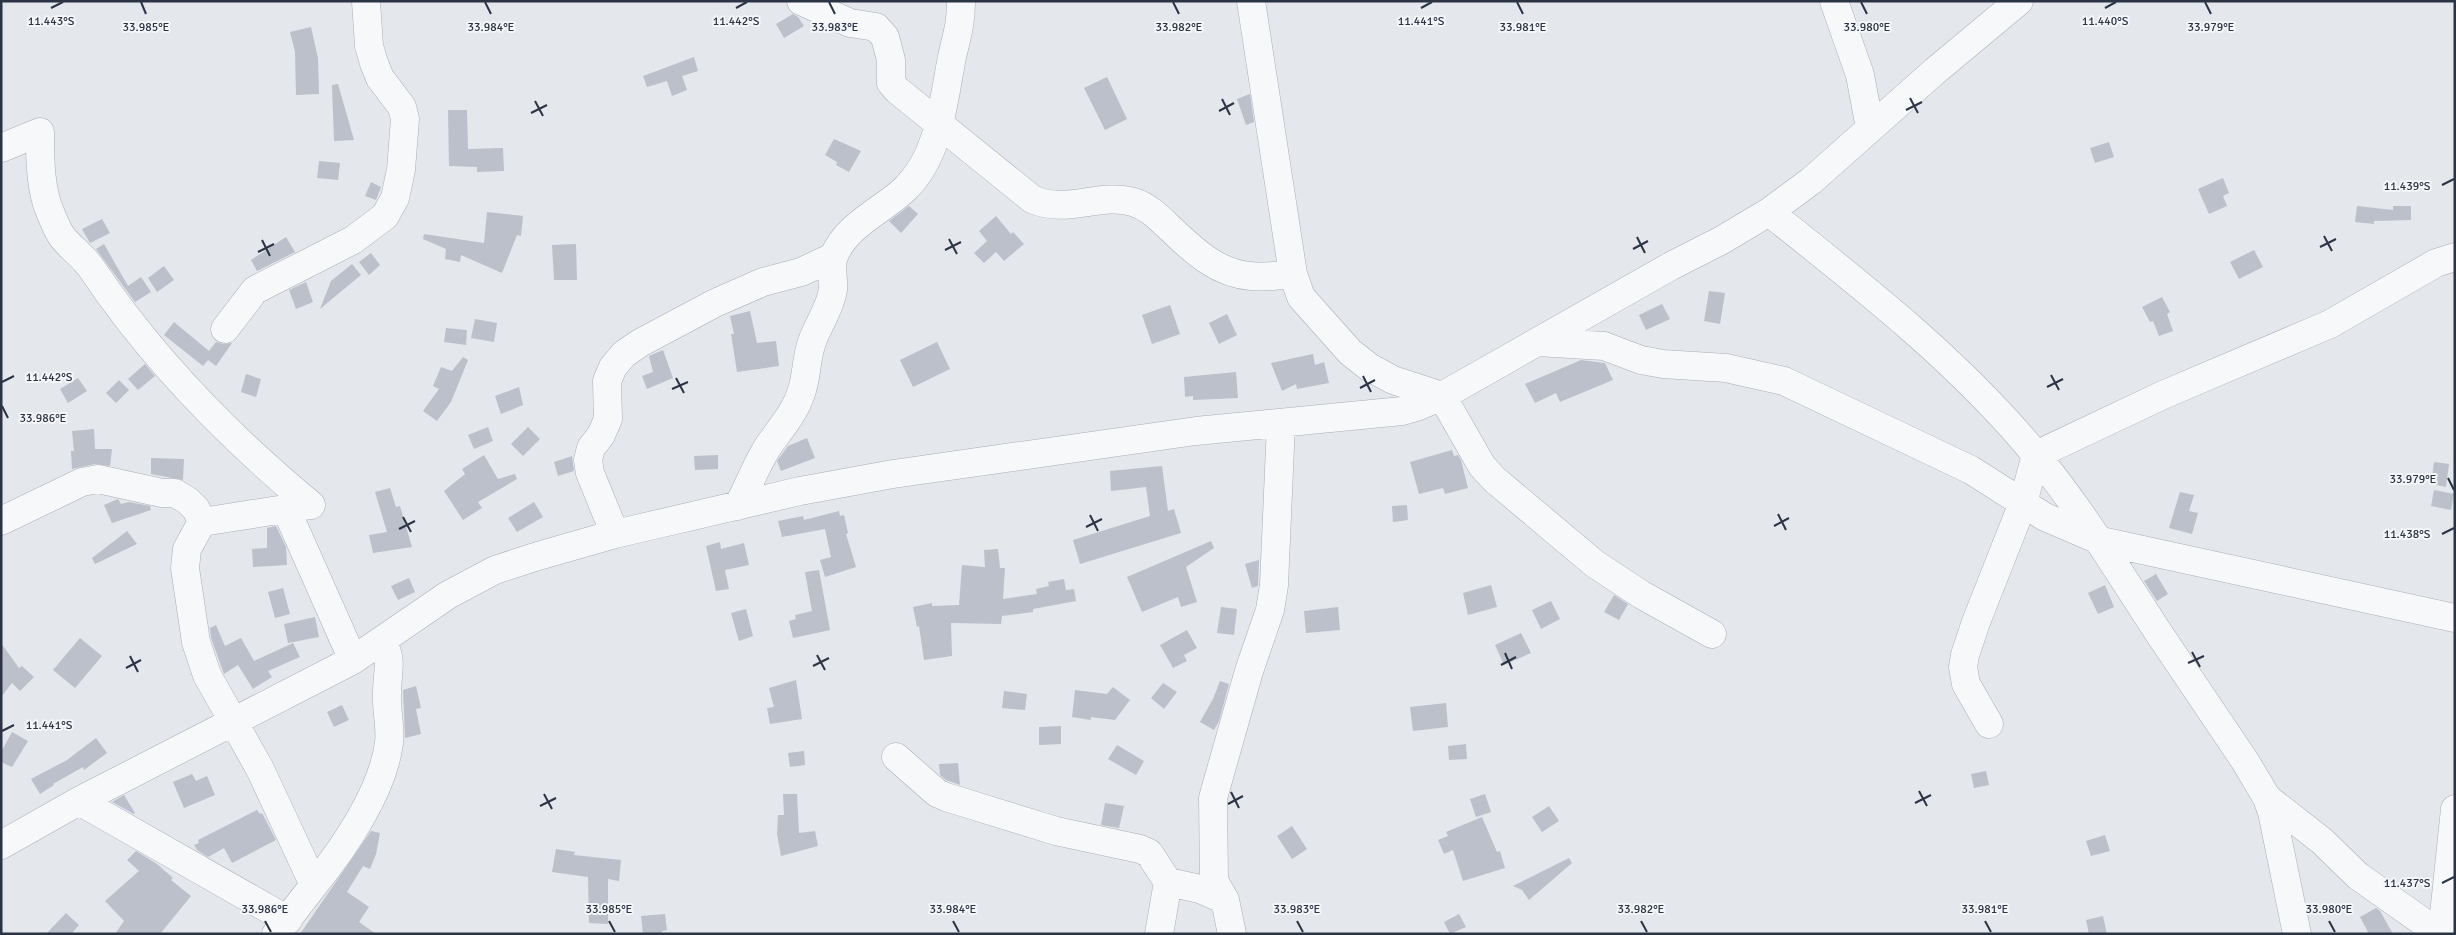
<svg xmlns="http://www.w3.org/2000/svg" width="2456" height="935" font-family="Signika,sans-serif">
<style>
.building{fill:#bbc0ca}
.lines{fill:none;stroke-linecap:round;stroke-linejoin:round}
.minor-casing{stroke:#a9aeb7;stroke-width:29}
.minor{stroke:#f7f8fa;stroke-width:28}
.ticks{fill:none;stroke:#2b3445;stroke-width:2}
.ticks-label{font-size:12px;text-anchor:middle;fill:#2b3445;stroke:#f4f6f9;stroke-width:4;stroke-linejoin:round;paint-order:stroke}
</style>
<rect width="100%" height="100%" fill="#e4e7ec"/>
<path class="building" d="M 793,14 L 798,17 L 804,26 L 784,38 L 776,24 Z
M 311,27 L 318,58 L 319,94 L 296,95 L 295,52 L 290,32 Z
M 694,57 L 698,71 L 682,76 L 687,90 L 672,96 L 667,81 L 647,87 L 643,76 Z
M 1107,77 L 1127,119 L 1105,130 L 1084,88 Z
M 338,84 L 354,140 L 334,141 L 332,85 Z
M 1250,94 L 1254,122 L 1246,125 L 1237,99 Z
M 448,110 L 467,110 L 468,149 L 503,148 L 504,171 L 477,172 L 477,167 L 449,166 Z
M 834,139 L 861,151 L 849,172 L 836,165 L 837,162 L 825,155 Z
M 2109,142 L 2114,157 L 2095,163 L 2090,148 Z
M 319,161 L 340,163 L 338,180 L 317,178 Z
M 2223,178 L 2229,193 L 2223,196 L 2227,206 L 2209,214 L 2198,189 Z
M 371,182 L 381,187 L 376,200 L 365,196 Z
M 909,206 L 918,214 L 901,233 L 889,221 Z
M 2357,206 L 2393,210 L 2393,206 L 2411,206 L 2411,220 L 2374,221 L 2374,224 L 2355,222 Z
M 487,212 L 523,216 L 521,236 L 517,235 L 502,273 L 461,255 L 460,262 L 445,259 L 446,249 L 423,239 L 424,234 L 484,243 Z
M 996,216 L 1011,234 L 1013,232 L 1024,244 L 1004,261 L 996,252 L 984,263 L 974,253 L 987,241 L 979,231 Z
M 102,219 L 110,233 L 90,243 L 82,229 Z
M 286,237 L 295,252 L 257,271 L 251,260 Z
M 104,244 L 128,286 L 141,277 L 151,292 L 135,302 L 96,249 Z
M 576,244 L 577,280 L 554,280 L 552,245 Z
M 2254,250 L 2263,267 L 2239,279 L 2230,262 Z
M 371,253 L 380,265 L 369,275 L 359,262 Z
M 352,264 L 361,275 L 320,309 L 331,281 Z
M 164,266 L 174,280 L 157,292 L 148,278 Z
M 306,282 L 313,302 L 296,309 L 289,290 Z
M 1709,291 L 1725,293 L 1720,324 L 1704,321 Z
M 2162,297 L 2170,312 L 2167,314 L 2173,331 L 2159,336 L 2153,321 L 2150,322 L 2142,307 Z
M 1662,304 L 1670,319 L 1646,330 L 1639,315 Z
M 1170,305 L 1180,334 L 1152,344 L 1142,315 Z
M 750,311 L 757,343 L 776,341 L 779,366 L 737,372 L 731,334 L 734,334 L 730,316 Z
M 1227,314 L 1237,335 L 1219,344 L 1209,323 Z
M 475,319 L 497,323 L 494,342 L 471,338 Z
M 174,322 L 209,351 L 216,342 L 223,344 L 232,343 L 216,366 L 208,360 L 203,366 L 164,335 Z
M 446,328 L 467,330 L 466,345 L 444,342 Z
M 937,342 L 950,369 L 913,387 L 900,360 Z
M 663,350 L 673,378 L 647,389 L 642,376 L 653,372 L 649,356 Z
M 1313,354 L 1315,365 L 1324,362 L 1329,383 L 1297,389 L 1296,384 L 1282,391 L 1271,363 Z
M 463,357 L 468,360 L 451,402 L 437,421 L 423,411 L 439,389 L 433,386 L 441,367 L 452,371 Z
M 1581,360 L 1605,363 L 1613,380 L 1560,402 L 1556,393 L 1535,403 L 1525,384 Z
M 145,364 L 155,376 L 138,390 L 128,379 Z
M 1236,372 L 1238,398 L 1193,400 L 1193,396 L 1185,397 L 1184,377 Z
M 246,374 L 261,379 L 256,397 L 241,392 Z
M 78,378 L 87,391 L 68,403 L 60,389 Z
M 119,380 L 129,390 L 116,403 L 106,393 Z
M 519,387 L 523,405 L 501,414 L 495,396 Z
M 488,427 L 493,441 L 474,449 L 468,435 Z
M 528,427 L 540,439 L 523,456 L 511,444 Z
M 94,429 L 95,449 L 112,449 L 110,466 L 95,464 L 72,469 L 71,451 L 74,451 L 72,431 Z
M 807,438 L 815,458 L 781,471 L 777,461 L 788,446 Z
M 1452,450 L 1454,456 L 1458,455 L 1461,460 L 1468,488 L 1445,494 L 1443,488 L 1419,494 L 1410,462 Z
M 484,455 L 498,479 L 515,474 L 517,479 L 478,502 L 482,508 L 463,520 L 444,491 L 465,474 L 462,469 Z
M 718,455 L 718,469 L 695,470 L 694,456 Z
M 572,456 L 574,471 L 558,476 L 554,462 Z
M 151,458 L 184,459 L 183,480 L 151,474 Z
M 2434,462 L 2449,464 L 2446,487 L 2431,484 Z
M 1162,466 L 1168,511 L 1174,509 L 1181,533 L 1080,564 L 1073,540 L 1150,516 L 1146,487 L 1111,491 L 1110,471 Z
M 390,488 L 396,507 L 400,506 L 412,547 L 373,553 L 369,535 L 387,532 L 375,492 Z
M 2434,490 L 2454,494 L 2451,510 L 2431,506 Z
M 2180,492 L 2194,495 L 2189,511 L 2198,513 L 2192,534 L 2169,528 Z
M 118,499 L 121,504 L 129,502 L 150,506 L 151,510 L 112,523 L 104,505 Z
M 534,502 L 543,517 L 517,532 L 508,518 Z
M 1407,505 L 1408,520 L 1393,522 L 1392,506 Z
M 839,511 L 840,516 L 844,515 L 848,533 L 846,534 L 856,567 L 825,577 L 820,560 L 831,557 L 825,529 L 782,537 L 778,521 L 803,516 L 804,520 Z
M 276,526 L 286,547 L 287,565 L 253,567 L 252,549 L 267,548 L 267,528 Z
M 127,531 L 137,544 L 95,564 L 92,558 Z
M 1211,541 L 1214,548 L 1186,567 L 1197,602 L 1181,607 L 1178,597 L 1142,612 L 1127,577 Z
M 720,542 L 721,549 L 744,543 L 749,565 L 725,570 L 729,589 L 716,591 L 706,546 Z
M 998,549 L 1000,568 L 1005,568 L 1003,599 L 1037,594 L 1036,589 L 1049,586 L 1048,582 L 1064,579 L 1066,590 L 1074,589 L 1076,601 L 1033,609 L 1033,612 L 1002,616 L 1001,624 L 951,623 L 952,656 L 924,660 L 919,626 L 917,627 L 913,607 L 932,603 L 932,606 L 959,605 L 962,565 L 985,567 L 984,550 Z
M 1259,560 L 1258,586 L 1252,588 L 1245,564 Z
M 819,570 L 830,630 L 793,638 L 789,621 L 796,619 L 795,615 L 812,611 L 805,572 Z
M 2156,574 L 2168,594 L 2157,601 L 2144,581 Z
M 409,578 L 415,592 L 398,600 L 391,586 Z
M 1491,585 L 1497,607 L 1468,615 L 1463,593 Z
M 2105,585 L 2114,607 L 2098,614 L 2088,593 Z
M 283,588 L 290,614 L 275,618 L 268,592 Z
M 1614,595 L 1628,604 L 1619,620 L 1604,612 Z
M 1551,601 L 1560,619 L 1541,629 L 1532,610 Z
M 1221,607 L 1237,609 L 1234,635 L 1217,633 Z
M 1338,607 L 1340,630 L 1306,633 L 1304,611 Z
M 746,609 L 753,636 L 739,641 L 731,613 Z
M 315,617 L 319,637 L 288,643 L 284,624 Z
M 216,625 L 225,646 L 241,638 L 254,661 L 293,643 L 300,657 L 268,671 L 272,677 L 253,689 L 238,665 L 224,674 L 211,638 L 210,628 Z
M 1187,630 L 1197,648 L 1184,655 L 1187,661 L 1173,668 L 1160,645 Z
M 1521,633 L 1531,653 L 1504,665 L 1495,645 Z
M 80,638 L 102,656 L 75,688 L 53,670 Z
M 1,643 L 19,668 L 22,666 L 34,677 L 20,691 L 12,683 L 1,697 Z
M 796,680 L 802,719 L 770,724 L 767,708 L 774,707 L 769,688 Z
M 1220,681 L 1229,684 L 1219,721 L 1214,730 L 1200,722 L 1213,699 Z
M 1163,683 L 1177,692 L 1164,709 L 1151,698 Z
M 416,686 L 421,708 L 416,709 L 421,734 L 405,738 L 403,690 Z
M 1113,687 L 1130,700 L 1115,720 L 1091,717 L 1091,720 L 1072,717 L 1075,690 L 1107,694 Z
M 1004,691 L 1027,694 L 1025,710 L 1002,708 Z
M 1446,703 L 1448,727 L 1413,731 L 1410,707 Z
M 342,705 L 349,720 L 334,727 L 327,712 Z
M 1061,726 L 1061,744 L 1039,745 L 1039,727 Z
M 12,732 L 28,741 L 12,767 L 1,762 L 1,752 Z
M 96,738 L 107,753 L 84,770 L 83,767 L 53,784 L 54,785 L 40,794 L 31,779 L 67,760 Z
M 1466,744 L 1467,759 L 1449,760 L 1448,746 Z
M 1117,745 L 1144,761 L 1136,775 L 1108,759 Z
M 804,751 L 805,765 L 790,767 L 788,753 Z
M 958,763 L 960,785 L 946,780 L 940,775 L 939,764 Z
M 1986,771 L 1989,785 L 1974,788 L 1971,774 Z
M 192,774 L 196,781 L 207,776 L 215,795 L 184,808 L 173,782 Z
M 783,794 L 797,794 L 799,833 L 815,831 L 818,846 L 781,856 L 777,834 L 778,815 L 784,815 Z
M 1485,794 L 1491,812 L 1476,817 L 1470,799 Z
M 124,795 L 135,813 L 134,814 L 112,802 Z
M 1105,803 L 1124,806 L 1119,828 L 1101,825 Z
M 1549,806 L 1559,821 L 1542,832 L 1532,817 Z
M 257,810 L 260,814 L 262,813 L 276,840 L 232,863 L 224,848 L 208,857 L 197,850 L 194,845 L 199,843 L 198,840 Z
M 1482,817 L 1497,852 L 1500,851 L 1505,868 L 1463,881 L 1453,850 L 1444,854 L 1438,840 L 1448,836 L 1446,832 Z
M 1292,826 L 1307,849 L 1292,859 L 1277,836 Z
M 371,831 L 380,833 L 376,854 L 370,869 L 363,866 L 347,892 L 369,907 L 359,922 L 376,934 L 300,934 Z
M 2105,835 L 2110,851 L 2091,856 L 2086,841 Z
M 556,849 L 575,852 L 574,855 L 621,860 L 619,881 L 608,879 L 608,924 L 589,923 L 588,877 L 552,872 Z
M 136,851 L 157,864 L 173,878 L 171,880 L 191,896 L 160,934 L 115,934 L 124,921 L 105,901 L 139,871 L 127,860 Z
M 1569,858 L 1572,863 L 1529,900 L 1522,890 L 1513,886 Z
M 2376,908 L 2380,911 L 2393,934 L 2369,934 L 2360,917 Z
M 66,913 L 79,925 L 71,934 L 46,934 Z
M 665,914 L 667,930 L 662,931 L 662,934 L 643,934 L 641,916 Z
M 1459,914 L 1466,927 L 1450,934 L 1444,922 Z
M 2103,916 L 2107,934 L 2089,934 L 2086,920 Z"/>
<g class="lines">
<g class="minor-casing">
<path id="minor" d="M 801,1 L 850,23 L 876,27 L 885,37 L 891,60 L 891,83 L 897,90 L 1032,199 C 1066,215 1100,192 1133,202 C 1150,207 1161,220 1173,231 C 1195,252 1219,274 1251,276 C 1264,278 1279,275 1293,274
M 1251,1 L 1293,274 L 1301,297 L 1350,352 L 1369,367 L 1393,380 L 1442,396 L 1482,466 L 1495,480 L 1595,564 L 1642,595 L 1712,634
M 1834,1 L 1860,75 L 1870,128
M 1,148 L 40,132 C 40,156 40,180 47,204 C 51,214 56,229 63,238 C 72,249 84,257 92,269 C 151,357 229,437 311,505
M 1769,212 C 1862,286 1960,362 2036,455 C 2083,512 2120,574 2160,635 C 2188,677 2217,719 2245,761 L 2267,798 L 2272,812 L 2297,934
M 225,329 L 255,290 L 353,240 L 385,216 L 395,198 L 401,170 L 405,119 L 402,107 L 380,78 L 374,63 L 369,46 L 366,1
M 1537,342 L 1604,346 L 1641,360 L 1663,364 L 1726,368 L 1784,381 L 1971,470 L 2045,517 L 2101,541 L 2455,618
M 738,506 C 748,487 756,466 767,448 C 779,430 796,412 802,390 C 807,375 806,358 812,342 C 818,324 830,309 833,290 C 834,279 830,266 834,256 C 846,225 882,211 905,189 C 940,155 943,102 952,57 C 957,35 961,24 961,1
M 286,509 L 353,660
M 1,521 L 82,482 L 98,479 L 162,493 L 175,493 L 188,501 L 196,509 L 202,522
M 202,522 L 187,549 L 185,568 L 196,642 L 207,675 L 260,769 L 314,885 L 276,934
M 202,522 L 304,506
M 615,534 L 590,473 L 588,460 L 591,448 L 601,435 L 608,419 L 607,381 L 613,367 L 624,354 L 640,343 L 715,303 L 763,282 L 801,272 L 833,257
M 1989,724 L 1966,684 L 1963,667 L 1965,655 L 1976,622 L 2023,503 L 2036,455 L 2163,395 L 2330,324 L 2436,263 L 2455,257
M 896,757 L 937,793 L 946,797 L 1056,831 L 1140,849 L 1149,853 L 1168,882 L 1200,889 L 1225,900
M 2267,798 L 2322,841 L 2358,876 L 2440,934
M 79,801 L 288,920
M 1,845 L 79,801 L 353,660 L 448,595 L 495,570 L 538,556 L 615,534 L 800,491 L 893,474 L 1196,431 L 1402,411 L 1419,406 L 1442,396 L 1671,266 L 1722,240 L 1769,212 L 1811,181 L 1935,71 L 2019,1
M 314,885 C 344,848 383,791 389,743 C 391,727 386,710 387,693 C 387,670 393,665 383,641
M 1159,934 L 1168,882
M 1232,934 L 1225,900 L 1214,881 L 1213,798 L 1249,671 L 1270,610 L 1274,585 L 1281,424
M 2442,934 L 2455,809"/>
</g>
<use href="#minor" class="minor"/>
</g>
<path class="ticks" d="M 141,2 L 146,14M 485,2 L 491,14M 829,2 L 835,14M 1173,2 L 1179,14M 1517,2 L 1523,14M 1861,2 L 1867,14M 2205,2 L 2211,14M 51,8 L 63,2M 736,8 L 747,2M 1421,8 L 1432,2M 2105,8 L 2116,2M 1910,98 L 1918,113M 1222,99 L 1230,115M 535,101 L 543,116M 1906,110 L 1922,102M 1219,111 L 1234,103M 531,113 L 547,105M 2442,185 L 2454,179M 2324,236 L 2332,251M 1637,237 L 1645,253M 949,239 L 957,254M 262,240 L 270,256M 2320,247 L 2336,239M 1633,249 L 1648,241M 945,250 L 961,242M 258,252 L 274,244M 2051,375 L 2059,390M 1363,376 L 1371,392M 676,378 L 684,393M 2,382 L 14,376M 2047,387 L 2063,379M 1360,388 L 1375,380M 672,389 L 688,382M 2,406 L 8,418M 2448,478 L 2454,490M 1778,514 L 1786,530M 1090,515 L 1098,531M 403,517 L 411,532M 1774,526 L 1789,518M 1086,527 L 1102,519M 399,529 L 415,521M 2442,534 L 2454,528M 2192,652 L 2200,667M 1505,653 L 1512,669M 817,655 L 825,670M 130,656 L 138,672M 2188,663 L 2204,656M 1501,665 L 1516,657M 813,666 L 829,658M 126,668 L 141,660M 2,731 L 14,725M 1919,791 L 1927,806M 1231,792 L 1239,808M 544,794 L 552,809M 1915,803 L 1931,795M 1228,804 L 1243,796M 540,806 L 556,798M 2442,883 L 2454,877M 265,921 L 271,932M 609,921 L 615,932M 953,921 L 959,932M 1297,921 L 1303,932M 1641,921 L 1647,932M 1985,921 L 1991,932M 2329,921 L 2335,932"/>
<g class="ticks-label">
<text x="51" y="25">11.443°S</text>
<text x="736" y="25">11.442°S</text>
<text x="1421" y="25">11.441°S</text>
<text x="2105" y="25">11.440°S</text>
<text x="146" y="31">33.985°E</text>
<text x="491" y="31">33.984°E</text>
<text x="835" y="31">33.983°E</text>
<text x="1179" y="31">33.982°E</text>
<text x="1523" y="31">33.981°E</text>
<text x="1867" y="31">33.980°E</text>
<text x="2211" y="31">33.979°E</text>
<text x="2407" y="190">11.439°S</text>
<text x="49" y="381">11.442°S</text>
<text x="43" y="422">33.986°E</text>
<text x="2413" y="483">33.979°E</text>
<text x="2407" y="538">11.438°S</text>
<text x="49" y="729">11.441°S</text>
<text x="2407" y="887">11.437°S</text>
<text x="265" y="913">33.986°E</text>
<text x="609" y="913">33.985°E</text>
<text x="953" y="913">33.984°E</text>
<text x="1297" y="913">33.983°E</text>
<text x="1641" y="913">33.982°E</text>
<text x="1985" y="913">33.981°E</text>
<text x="2329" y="913">33.980°E</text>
</g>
<rect width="2456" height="935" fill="none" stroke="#2b3445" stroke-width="5"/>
</svg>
